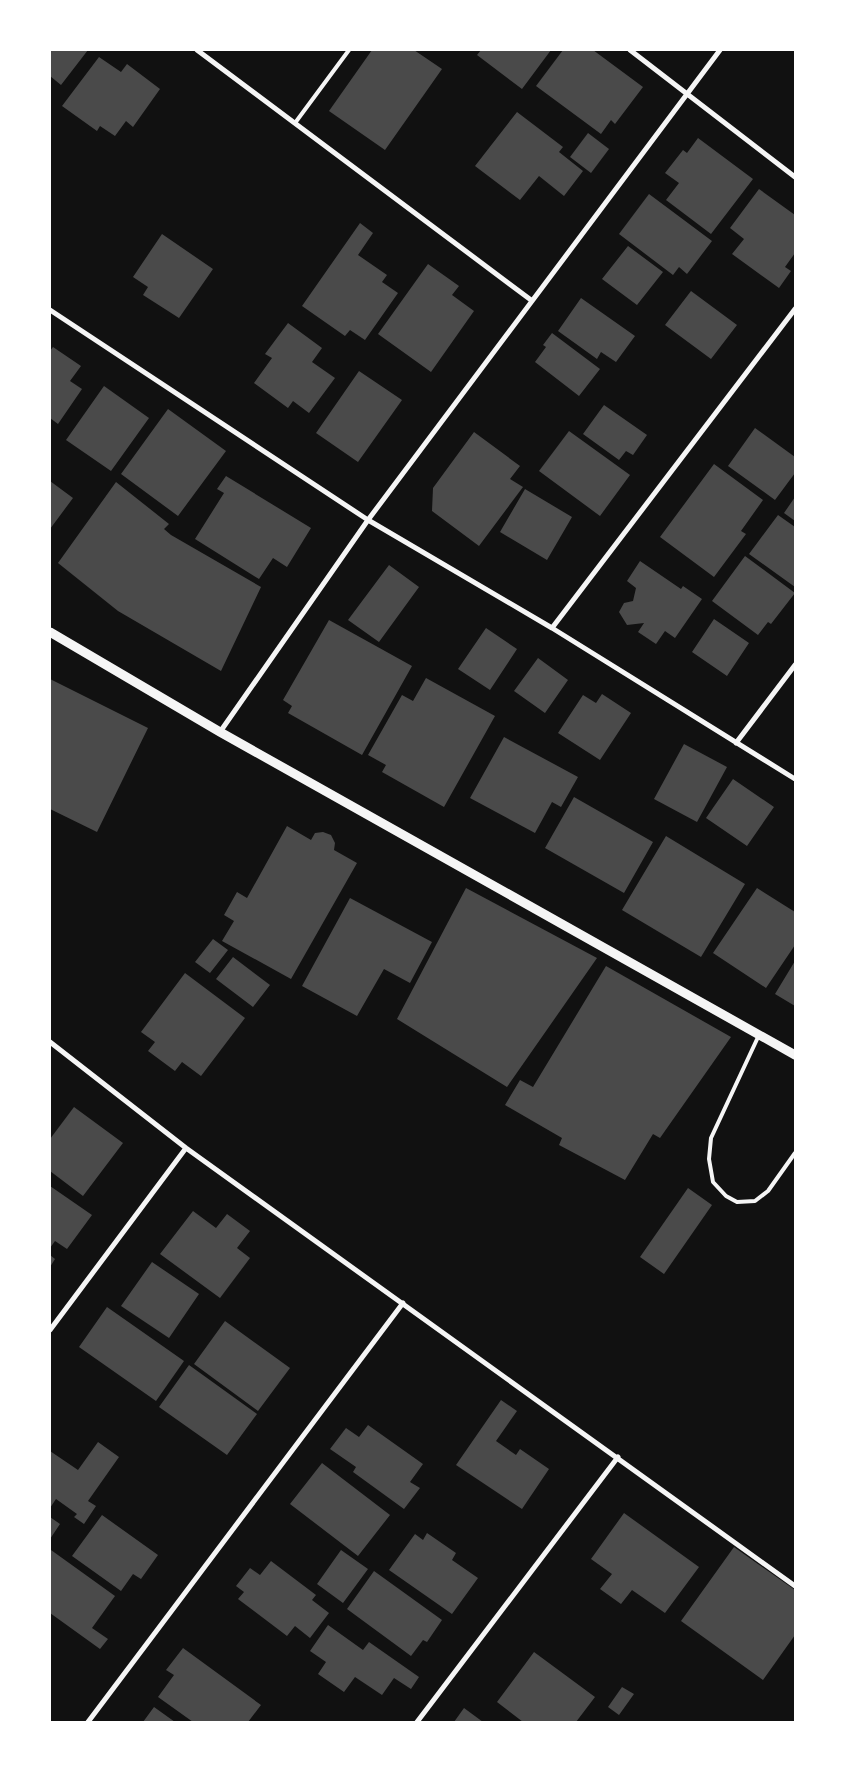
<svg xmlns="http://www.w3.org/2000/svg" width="845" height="1772" font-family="Quicksand,sans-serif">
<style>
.building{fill:#4a4a4a}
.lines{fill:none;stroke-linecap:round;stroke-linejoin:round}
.service{stroke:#f5f5f5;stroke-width:4}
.minor{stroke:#f5f5f5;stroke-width:5}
.tertiary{stroke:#f5f5f5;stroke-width:9}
</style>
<rect width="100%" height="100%" fill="#111"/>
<path class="building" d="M 50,50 L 88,50 L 61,85 L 50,76 Z
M 372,50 L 414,50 L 442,69 L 385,150 L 329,111 Z
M 481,50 L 551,50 L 522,89 L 477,55 Z
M 563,50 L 593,50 L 643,87 L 615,124 L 611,120 L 601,134 L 536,86 Z
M 99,57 L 121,72 L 127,64 L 160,89 L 133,127 L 126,121 L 115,136 L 100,126 L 97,131 L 62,106 Z
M 517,112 L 563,147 L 559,152 L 583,171 L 564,196 L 539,176 L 520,200 L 475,166 Z
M 588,133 L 609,149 L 591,173 L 570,157 Z
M 698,138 L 753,179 L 711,234 L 666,200 L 679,183 L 665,173 L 683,150 L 687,153 Z
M 759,189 L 795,215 L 795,253 L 785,267 L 791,271 L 779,288 L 732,254 L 744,239 L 730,228 Z
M 649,194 L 712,241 L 687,274 L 679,267 L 673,275 L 619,234 Z
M 360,223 L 373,233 L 358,255 L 387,275 L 382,282 L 398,293 L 365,340 L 350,330 L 345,336 L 302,306 Z
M 162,234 L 213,269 L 179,318 L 143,295 L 148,287 L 133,277 Z
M 628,246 L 663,272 L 637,305 L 602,279 Z
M 428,264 L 459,286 L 452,295 L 474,311 L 431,372 L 378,334 Z
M 691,291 L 737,325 L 711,359 L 665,325 Z
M 581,298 L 635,336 L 616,362 L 601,352 L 597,359 L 558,331 Z
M 288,323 L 322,348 L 312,362 L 335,378 L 309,413 L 293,401 L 288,408 L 254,383 L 272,358 L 265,354 Z
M 552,333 L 600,369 L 579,396 L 535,362 L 546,347 L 543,345 Z
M 53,347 L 81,366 L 70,381 L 82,389 L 58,424 L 50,418 L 50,351 Z
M 359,371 L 402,400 L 358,462 L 316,433 Z
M 104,386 L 149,418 L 111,471 L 66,440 Z
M 604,405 L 647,435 L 633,455 L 626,451 L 619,460 L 583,434 Z
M 168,409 L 226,451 L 178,516 L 121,474 Z
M 755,428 L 795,457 L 795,473 L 775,500 L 728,466 Z
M 569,431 L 630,475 L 600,516 L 539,471 Z
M 474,432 L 520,466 L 510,479 L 523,487 L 479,546 L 432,511 L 433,488 Z
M 714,464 L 763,500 L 741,531 L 746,534 L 714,577 L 660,537 Z
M 226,476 L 311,528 L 287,567 L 273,558 L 259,579 L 195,539 L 224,493 L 217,489 Z
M 50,481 L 73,498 L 50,529 Z
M 116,482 L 169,524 L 164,529 L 171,535 L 261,587 L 221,671 L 118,611 L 58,563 Z
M 525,489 L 572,517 L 547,560 L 500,532 Z
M 795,497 L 795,521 L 784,513 Z
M 778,515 L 795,527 L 795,587 L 749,554 Z
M 745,556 L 795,593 L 771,624 L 768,622 L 758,635 L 712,601 Z
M 640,561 L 681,589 L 683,586 L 702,599 L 675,638 L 665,631 L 656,644 L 638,632 L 644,623 L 627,625 L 619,612 L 624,603 L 633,601 L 636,588 L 627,581 Z
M 389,565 L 419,587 L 379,642 L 348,620 Z
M 714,619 L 749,643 L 727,676 L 692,652 Z
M 329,620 L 412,666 L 362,755 L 288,713 L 292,706 L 283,700 Z
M 486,628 L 517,649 L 490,690 L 458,669 Z
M 538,658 L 568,680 L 545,713 L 514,691 Z
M 426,678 L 495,716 L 444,807 L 382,772 L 386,765 L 368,755 L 402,695 L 413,701 Z
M 50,679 L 148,728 L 97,832 L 50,809 Z
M 602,694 L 631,713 L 600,760 L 558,733 L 583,695 L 596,703 Z
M 504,737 L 578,777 L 561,807 L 552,802 L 535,833 L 470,798 Z
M 684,744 L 727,767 L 697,822 L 654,799 Z
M 733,779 L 774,807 L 747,846 L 706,818 Z
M 574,797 L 653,842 L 624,893 L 545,848 Z
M 287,826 L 311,840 L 315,833 L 323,832 L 331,835 L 335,843 L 334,850 L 357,863 L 291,979 L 222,941 L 234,921 L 224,915 L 237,892 L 247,898 Z
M 666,836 L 745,884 L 701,957 L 622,910 Z
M 466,888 L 597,958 L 507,1087 L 397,1019 Z
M 757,888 L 795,912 L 795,945 L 766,988 L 713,953 Z
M 350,898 L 432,942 L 410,983 L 384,969 L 357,1016 L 302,986 Z
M 213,939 L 228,950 L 210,973 L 195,962 Z
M 233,957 L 270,985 L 253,1007 L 216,979 Z
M 795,961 L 795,1006 L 775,994 Z
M 606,966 L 731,1037 L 660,1138 L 653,1134 L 625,1180 L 559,1145 L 562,1138 L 505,1105 L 520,1080 L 533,1087 Z
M 185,973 L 245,1018 L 201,1076 L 182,1062 L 175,1071 L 148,1051 L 155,1042 L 141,1032 Z
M 74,1107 L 123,1143 L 83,1196 L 50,1171 L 50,1139 Z
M 50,1186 L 92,1215 L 67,1249 L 55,1241 L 50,1248 Z
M 688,1188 L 712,1205 L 664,1274 L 640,1257 Z
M 193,1211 L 216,1228 L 227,1214 L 250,1231 L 237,1248 L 250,1258 L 220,1298 L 160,1254 Z
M 50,1255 L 55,1259 L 50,1267 Z
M 152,1262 L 199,1294 L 169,1338 L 121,1306 Z
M 107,1307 L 184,1361 L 156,1401 L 79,1347 Z
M 225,1321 L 290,1368 L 258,1411 L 194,1364 Z
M 189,1365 L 257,1414 L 227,1455 L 159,1407 Z
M 501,1400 L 517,1411 L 496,1441 L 516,1455 L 520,1449 L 549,1469 L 522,1509 L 456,1465 Z
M 368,1425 L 423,1464 L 410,1482 L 420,1488 L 404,1509 L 353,1472 L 356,1467 L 330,1449 L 346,1428 L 359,1437 Z
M 98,1442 L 119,1457 L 88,1501 L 96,1506 L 84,1524 L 74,1517 L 77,1514 L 56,1499 L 50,1508 L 50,1451 L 78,1470 Z
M 322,1463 L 390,1515 L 358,1556 L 290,1504 Z
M 624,1513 L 699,1567 L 665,1613 L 632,1590 L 621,1604 L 600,1589 L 612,1574 L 591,1559 Z
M 102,1515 L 158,1555 L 141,1579 L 133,1574 L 121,1591 L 72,1556 Z
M 50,1517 L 60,1524 L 50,1539 Z
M 427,1533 L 456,1553 L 452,1560 L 478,1578 L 452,1614 L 389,1570 L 415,1534 L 423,1540 Z
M 734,1547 L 795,1590 L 795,1635 L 763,1680 L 681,1621 Z
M 51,1550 L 115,1596 L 92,1628 L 108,1639 L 100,1649 L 50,1613 Z
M 341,1550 L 368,1569 L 343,1603 L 317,1584 Z
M 271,1561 L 316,1595 L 312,1600 L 329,1613 L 310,1638 L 295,1626 L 287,1636 L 238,1599 L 244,1592 L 236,1586 L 250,1568 L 260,1575 Z
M 374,1571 L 442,1620 L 427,1642 L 423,1640 L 411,1656 L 347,1609 Z
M 328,1625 L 363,1650 L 369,1642 L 419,1677 L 411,1689 L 394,1678 L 382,1695 L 355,1677 L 344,1692 L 318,1674 L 326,1662 L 310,1651 Z
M 183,1648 L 261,1705 L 248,1722 L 193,1722 L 158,1697 L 174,1675 L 166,1670 Z
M 534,1652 L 595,1697 L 576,1722 L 523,1722 L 497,1702 Z
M 622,1687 L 634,1694 L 619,1715 L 608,1707 Z
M 154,1707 L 175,1722 L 143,1722 Z
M 464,1708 L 483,1722 L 454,1722 Z"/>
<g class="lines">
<path class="service" d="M 295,123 L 349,50
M 759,1035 L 711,1138 L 709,1159 L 713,1182 L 726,1196 L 737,1202 L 755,1201 L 768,1191 L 795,1153"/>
<path class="minor" d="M 197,50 L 531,300
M 630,50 L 795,177
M 50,310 L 368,520 L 552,628 L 795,779
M 552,628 L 795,309
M 220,732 L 368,520 L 720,50
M 736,743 L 795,665
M 50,1042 L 186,1148 L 795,1586
M 50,1330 L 186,1148
M 88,1722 L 403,1303
M 417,1722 L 618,1457"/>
<path class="tertiary" d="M 50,632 L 220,732 L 795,1055"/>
</g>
<rect width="845" height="1772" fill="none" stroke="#ffffff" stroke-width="102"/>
</svg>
